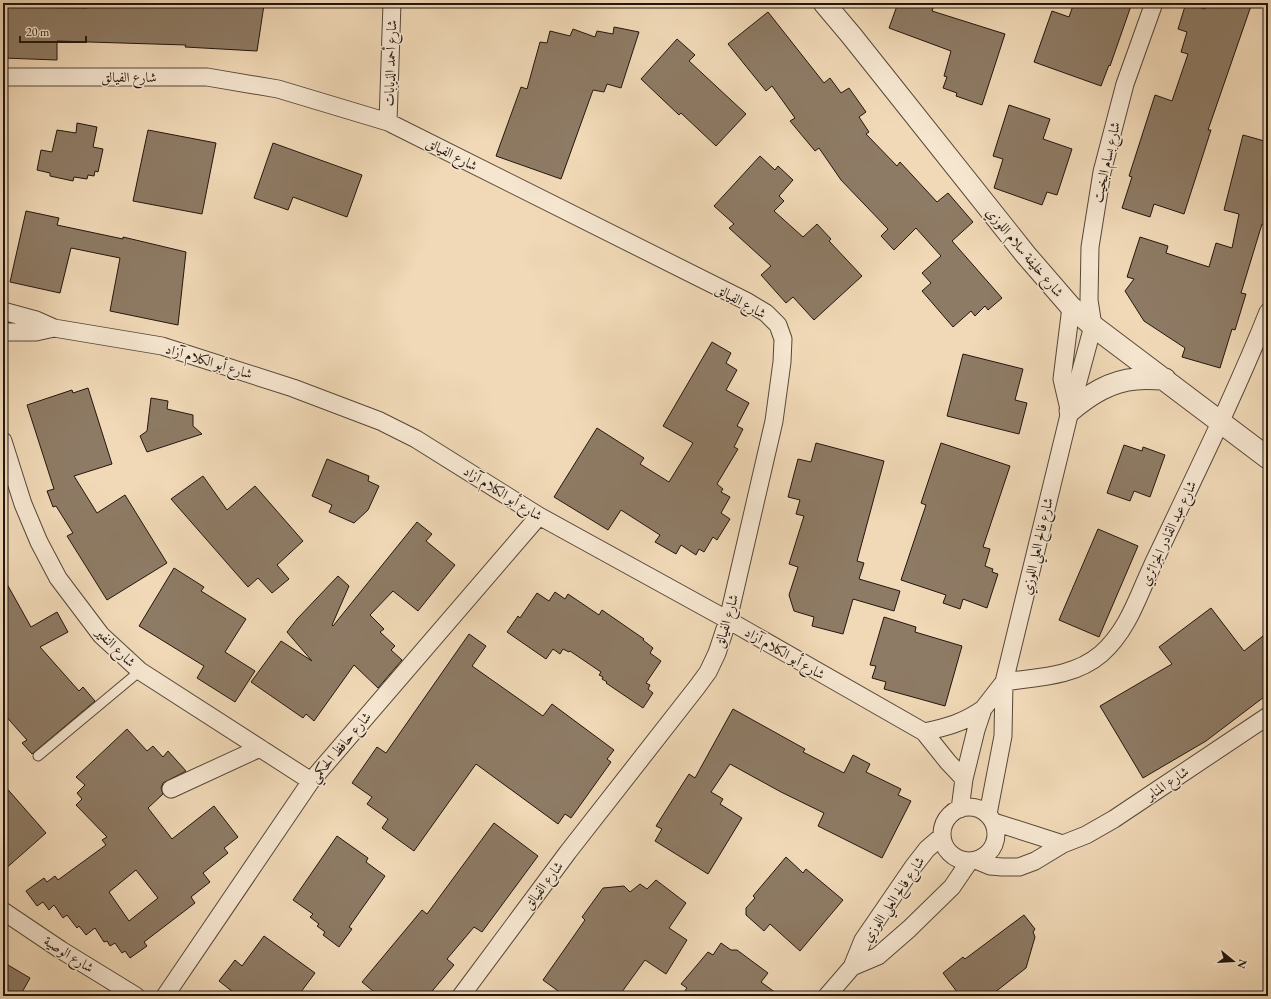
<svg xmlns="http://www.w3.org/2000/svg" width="1271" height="999" font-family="'EB Garamond',Amiri,serif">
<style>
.building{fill:#8e7b65;stroke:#23160d;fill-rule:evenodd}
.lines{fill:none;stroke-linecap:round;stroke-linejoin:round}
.service-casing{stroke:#564738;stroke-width:11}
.minor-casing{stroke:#564738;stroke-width:19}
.tertiary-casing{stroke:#564738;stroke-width:23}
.service{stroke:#f6e6d0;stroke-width:9}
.minor{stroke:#f6e6d0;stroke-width:17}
.tertiary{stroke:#f6e6d0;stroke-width:21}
.labels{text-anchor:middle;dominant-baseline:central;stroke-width:3;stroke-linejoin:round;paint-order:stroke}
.street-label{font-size:14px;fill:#23160d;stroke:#f6e6d0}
</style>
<rect width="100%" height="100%" fill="#f1d9b7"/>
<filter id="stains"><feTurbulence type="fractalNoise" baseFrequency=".005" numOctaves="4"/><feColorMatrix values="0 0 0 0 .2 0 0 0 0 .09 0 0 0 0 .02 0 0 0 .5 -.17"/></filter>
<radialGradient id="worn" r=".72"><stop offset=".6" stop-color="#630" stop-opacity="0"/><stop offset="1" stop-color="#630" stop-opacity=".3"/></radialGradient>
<path class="building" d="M 87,3 L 224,3 L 264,5 L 257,51 L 185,47 L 186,45 L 57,41 L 57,60 L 3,58 L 3,7 L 87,8 Z
M 898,3 L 935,3 L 932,11 L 1005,34 L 982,105 L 956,96 L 957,93 L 943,88 L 947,77 L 944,76 L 951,51 L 889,28 Z
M 1074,3 L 1132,3 L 1110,66 L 1109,65 L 1101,86 L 1034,62 L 1052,11 L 1069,17 Z
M 1186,3 L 1205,9 L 1207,3 L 1252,3 L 1208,130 L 1211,130 L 1184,214 L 1154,204 L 1150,217 L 1122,208 L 1132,177 L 1129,176 L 1155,95 L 1172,101 L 1188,54 L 1181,52 L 1187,32 L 1178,29 Z
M 768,12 L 824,83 L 830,78 L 841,93 L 849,88 L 866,112 L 859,117 L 869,132 L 866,134 L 897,166 L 900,162 L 937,202 L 948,193 L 973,222 L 952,241 L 1002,298 L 988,310 L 985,306 L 975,316 L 971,311 L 953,327 L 922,291 L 931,283 L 922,273 L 941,256 L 916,228 L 894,250 L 881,236 L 888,229 L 841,180 L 819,148 L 815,151 L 790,121 L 795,118 L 772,86 L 766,91 L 728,44 Z
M 614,27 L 639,32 L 621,88 L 607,84 L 604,92 L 593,90 L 561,179 L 496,156 L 521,87 L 527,89 L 540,42 L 547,43 L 550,31 L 570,36 L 573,29 L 595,37 L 597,31 L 613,34 Z
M 677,39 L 695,55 L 689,61 L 746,114 L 716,146 L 681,113 L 679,115 L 641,79 Z
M 1009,105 L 1050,119 L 1043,139 L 1072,149 L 1057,195 L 1047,192 L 1042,205 L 994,188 L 1003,159 L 993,156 Z
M 77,123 L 97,127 L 93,147 L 103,149 L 98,172 L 95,171 L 94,176 L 88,175 L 87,179 L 74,177 L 73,181 L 50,176 L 50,173 L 37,170 L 41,150 L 52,152 L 57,130 L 76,133 Z
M 148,130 L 216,143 L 202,214 L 133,201 Z
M 1243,135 L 1268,142 L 1268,212 L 1265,225 L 1262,224 L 1241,293 L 1246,294 L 1235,330 L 1232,329 L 1220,368 L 1182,357 L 1185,348 L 1144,321 L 1125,291 L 1134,279 L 1127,277 L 1140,237 L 1168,246 L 1166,253 L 1209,267 L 1216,243 L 1232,248 L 1239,214 L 1224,210 Z
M 273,143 L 362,175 L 347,217 L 293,197 L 288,210 L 254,198 Z
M 760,156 L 775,170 L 778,166 L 793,180 L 779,196 L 784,201 L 774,211 L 803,237 L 817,224 L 831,239 L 829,241 L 862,276 L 814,320 L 793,297 L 786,303 L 761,275 L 771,266 L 729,228 L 734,224 L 714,206 Z
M 26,211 L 59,218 L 57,225 L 123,239 L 123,237 L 186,252 L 178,325 L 110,311 L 120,258 L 71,248 L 60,293 L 10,282 Z
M 712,342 L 731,353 L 726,363 L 737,370 L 726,390 L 749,403 L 737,426 L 743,429 L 734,447 L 738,449 L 717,484 L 723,489 L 721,492 L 730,497 L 721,513 L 730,519 L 717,540 L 713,537 L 704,552 L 699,549 L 696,555 L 681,545 L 676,554 L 655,542 L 660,535 L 621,510 L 608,530 L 554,497 L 597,428 L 644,458 L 640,464 L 669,482 L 693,443 L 663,426 Z
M 963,354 L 1023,369 L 1015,400 L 1027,403 L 1019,434 L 947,416 Z
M 88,388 L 112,464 L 74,476 L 97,513 L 125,495 L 167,563 L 107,600 L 67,536 L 73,533 L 56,506 L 53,507 L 47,491 L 54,489 L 27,405 L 72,390 L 73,393 Z
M 151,398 L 168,401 L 167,409 L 193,415 L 193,426 L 202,434 L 147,452 L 140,436 L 147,431 Z
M 816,443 L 884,461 L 857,561 L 864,563 L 859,579 L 900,591 L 894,611 L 853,599 L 843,634 L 812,626 L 814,617 L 794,611 L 789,595 L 798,567 L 789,564 L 804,516 L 796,514 L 800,500 L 788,497 L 798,459 L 811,462 Z
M 941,443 L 1010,466 L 983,547 L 990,549 L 985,566 L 993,569 L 992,572 L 998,574 L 987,608 L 963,599 L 960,609 L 943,603 L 946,595 L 901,580 L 926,505 L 921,503 Z
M 1124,445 L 1142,451 L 1143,447 L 1165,455 L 1150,497 L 1134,491 L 1130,501 L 1107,493 Z
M 327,459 L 369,476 L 368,481 L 379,486 L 368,510 L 354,523 L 329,512 L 332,505 L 312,496 Z
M 203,476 L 227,510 L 255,486 L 303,541 L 277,565 L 289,579 L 272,593 L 258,578 L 248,587 L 171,499 Z
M 417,522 L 432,534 L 426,541 L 455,565 L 418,611 L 393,591 L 370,615 L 384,629 L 380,632 L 395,646 L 391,650 L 402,660 L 378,688 L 354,665 L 314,721 L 306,714 L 303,718 L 251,682 L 281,641 L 312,661 L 287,632 L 297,619 L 338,576 L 349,586 L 332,625 L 333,626 Z
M 1098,529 L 1138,546 L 1099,637 L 1059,620 Z
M 174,568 L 204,587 L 201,591 L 246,619 L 225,652 L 255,671 L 235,702 L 197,678 L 204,666 L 139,626 Z
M 3,577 L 31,627 L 57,612 L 68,632 L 40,647 L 79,691 L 83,687 L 95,701 L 32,754 L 22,743 L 27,740 L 3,713 Z
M 555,592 L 565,599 L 568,594 L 599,615 L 602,610 L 644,639 L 643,640 L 653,648 L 650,653 L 661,661 L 646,683 L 650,685 L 648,689 L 653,693 L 643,708 L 606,683 L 607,682 L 602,679 L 603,677 L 599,675 L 601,672 L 570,651 L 569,652 L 563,649 L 560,654 L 553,649 L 546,659 L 507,632 L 518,616 L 520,618 L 537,593 L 549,601 Z
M 1211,608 L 1244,651 L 1268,632 L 1268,694 L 1206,741 L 1143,778 L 1100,706 L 1172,664 L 1159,647 Z
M 884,617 L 916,627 L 915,632 L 962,646 L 945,706 L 884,689 L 886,682 L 872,678 L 876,666 L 870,665 Z
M 469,634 L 486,646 L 472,666 L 543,716 L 552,704 L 614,750 L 607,759 L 611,762 L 571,818 L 565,814 L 558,824 L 476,764 L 414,851 L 382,828 L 388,819 L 367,804 L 372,797 L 352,783 L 377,747 L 386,753 Z
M 733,709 L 805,749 L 803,752 L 844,773 L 853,755 L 870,764 L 866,772 L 901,789 L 898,795 L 911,801 L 882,858 L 818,826 L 824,813 L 781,792 L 730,764 L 711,792 L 723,799 L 720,804 L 742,818 L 708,874 L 655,841 L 662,829 L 656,826 L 689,774 L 695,778 Z
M 127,729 L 147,751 L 153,746 L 163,757 L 168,751 L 186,771 L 163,783 L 161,788 L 163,794 L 148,808 L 172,839 L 214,806 L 238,837 L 224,848 L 228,853 L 203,873 L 210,882 L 191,897 L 195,903 L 144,942 L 147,946 L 130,958 L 125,951 L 122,953 L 115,943 L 110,946 L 107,941 L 104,942 L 95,928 L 86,935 L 79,926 L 77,928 L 67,915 L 63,918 L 54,905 L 49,910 L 43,902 L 37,906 L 26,891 L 44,878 L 47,882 L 55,876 L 58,880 L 106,845 L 102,840 L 107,837 L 76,805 L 82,799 L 77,793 L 85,785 L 76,777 ZM 136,870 L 158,898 L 129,921 L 109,892 Z
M 3,784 L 46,833 L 3,871 Z
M 494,823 L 538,856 L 482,932 L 474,927 L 447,959 L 454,965 L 428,996 L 379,996 L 362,982 L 422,910 L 427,914 Z
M 337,836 L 368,858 L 366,862 L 385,876 L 349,927 L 352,929 L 339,947 L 323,935 L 325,932 L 317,926 L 319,924 L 310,917 L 313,914 L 293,900 Z
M 786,857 L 803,873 L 806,869 L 843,900 L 800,951 L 770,924 L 764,931 L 746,915 L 746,908 L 755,898 L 753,896 Z
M 656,880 L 686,903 L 669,928 L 687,940 L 666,974 L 645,960 L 619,996 L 565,996 L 543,980 L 585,920 L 582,917 L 603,888 L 624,886 L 630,892 L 640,884 L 647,889 Z
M 1024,915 L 1035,929 L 1033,932 L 1035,937 L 1026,968 L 990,996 L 960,996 L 943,973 L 963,957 L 965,959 Z
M 264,936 L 315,973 L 298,996 L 238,996 L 219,981 L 235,960 L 242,966 Z
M 721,943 L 731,950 L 737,950 L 768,973 L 761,982 L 780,996 L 681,996 L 687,988 L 681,984 L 708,952 L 713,955 Z
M 3,962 L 30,978 L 20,996 L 3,996 Z"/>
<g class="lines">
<g class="service-casing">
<path id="service" d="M 38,756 L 140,671"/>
</g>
<g class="minor-casing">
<path id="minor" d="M 3,77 L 207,77 L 278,89 L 388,122 L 746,301 L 766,313 L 778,325 L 783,339 L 782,362 L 774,421 L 728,620 L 717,653 L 708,672 L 697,687 L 568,852 L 461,996
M 388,122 L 392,3
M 3,311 L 36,320 L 54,328 L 162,346 L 293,388 L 380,421 L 416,439 L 539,516 L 728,620 L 924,732 L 948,762 L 964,779
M 3,332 L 36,332 L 54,328
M 1069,409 L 1062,379 L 1071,307
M 3,441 L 23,504 L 39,542 L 58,578 L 101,635 L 140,671 L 311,781
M 1004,682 C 1038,677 1074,677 1101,654 C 1123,635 1134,608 1145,582 C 1151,568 1157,555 1164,541 C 1200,465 1237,390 1268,312
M 924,732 C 947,727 963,723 983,709
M 171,789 L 260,748
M942 834a27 27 0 1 1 54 0a27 27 0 1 1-54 0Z
M 960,809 L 964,779 L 976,730 L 983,709 L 1004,682
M 988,814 L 1003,736 L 1004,682 L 1070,411 L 1093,326 L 1089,300 L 1090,247 L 1102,172 L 1125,84 L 1154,3
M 994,822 L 1063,844
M 978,861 L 990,866 L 1002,867 L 1019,867 L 1035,861 L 1063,844 L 1086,835 L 1114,819 L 1268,716
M 3,911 L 61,950 L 136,996
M 852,967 L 878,956 L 909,929 L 952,887 L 969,862
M 165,996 L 311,781 L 539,516
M 827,996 L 852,967 L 863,940 L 913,867 L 927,849 L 941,837"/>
</g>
<g class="tertiary-casing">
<path id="tertiary" d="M 824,3 L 851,35 L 1026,255 L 1071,307 L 1093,326 L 1268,458
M 1070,411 C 1089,395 1110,381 1136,379 C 1146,378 1155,379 1165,379"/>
</g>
<use href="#service" class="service"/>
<use href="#minor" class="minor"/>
<use href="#tertiary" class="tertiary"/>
</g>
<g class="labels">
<g class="street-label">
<text transform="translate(390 63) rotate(-88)">شارع أحمد الذيابات</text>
<text x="129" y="77">شارع الفيالق</text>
<text transform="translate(452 154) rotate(27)">شارع الفيالق</text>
<text transform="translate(1106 162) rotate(-77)">شارع بسام البخيت</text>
<text transform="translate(1025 252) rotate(50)">شارع خليفة سلام اللوزي</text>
<text transform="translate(741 301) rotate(29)">شارع الفيالق</text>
<text transform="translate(209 361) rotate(17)">شارع أبو الكلام آزاد</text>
<text transform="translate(503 493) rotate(32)">شارع أبو الكلام آزاد</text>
<text transform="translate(1168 533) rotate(-65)">شارع عبد القادر الجزائري</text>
<text transform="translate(1037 546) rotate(-77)">شارع فالح العلي اللوزي</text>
<text transform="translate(726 621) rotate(-74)">شارع الفيالق</text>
<text transform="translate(116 647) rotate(45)">شارع النفير</text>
<text transform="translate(785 653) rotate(30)">شارع أبو الكلام آزاد</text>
<text transform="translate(340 747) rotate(-50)">شارع حافظ الحكمي</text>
<text transform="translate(1167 783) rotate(-34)">شارع المنابر</text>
<text transform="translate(543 885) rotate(-53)">شارع الفيالق</text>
<text transform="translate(893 899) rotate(-56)">شارع فالح العلي اللوزي</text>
<text transform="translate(69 954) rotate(32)">شارع الوصية</text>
</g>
</g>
<rect width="1271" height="999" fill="none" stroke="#f1d9b7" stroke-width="16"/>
<rect x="4" y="4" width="1263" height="991" fill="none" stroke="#23160d" stroke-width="2"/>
<rect x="8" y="8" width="1255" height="983" fill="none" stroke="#23160d"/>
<g transform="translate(1233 961) rotate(108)" stroke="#f6e6d0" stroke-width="3" paint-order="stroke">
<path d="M0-3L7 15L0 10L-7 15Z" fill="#23160d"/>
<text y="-6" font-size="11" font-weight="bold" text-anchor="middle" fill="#23160d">N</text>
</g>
<path d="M20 36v6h66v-6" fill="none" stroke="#23160d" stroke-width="2"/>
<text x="26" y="36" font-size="12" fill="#23160d" stroke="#f6e6d0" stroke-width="3" paint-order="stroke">20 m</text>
<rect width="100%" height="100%" filter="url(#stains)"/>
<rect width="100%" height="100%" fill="url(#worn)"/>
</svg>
